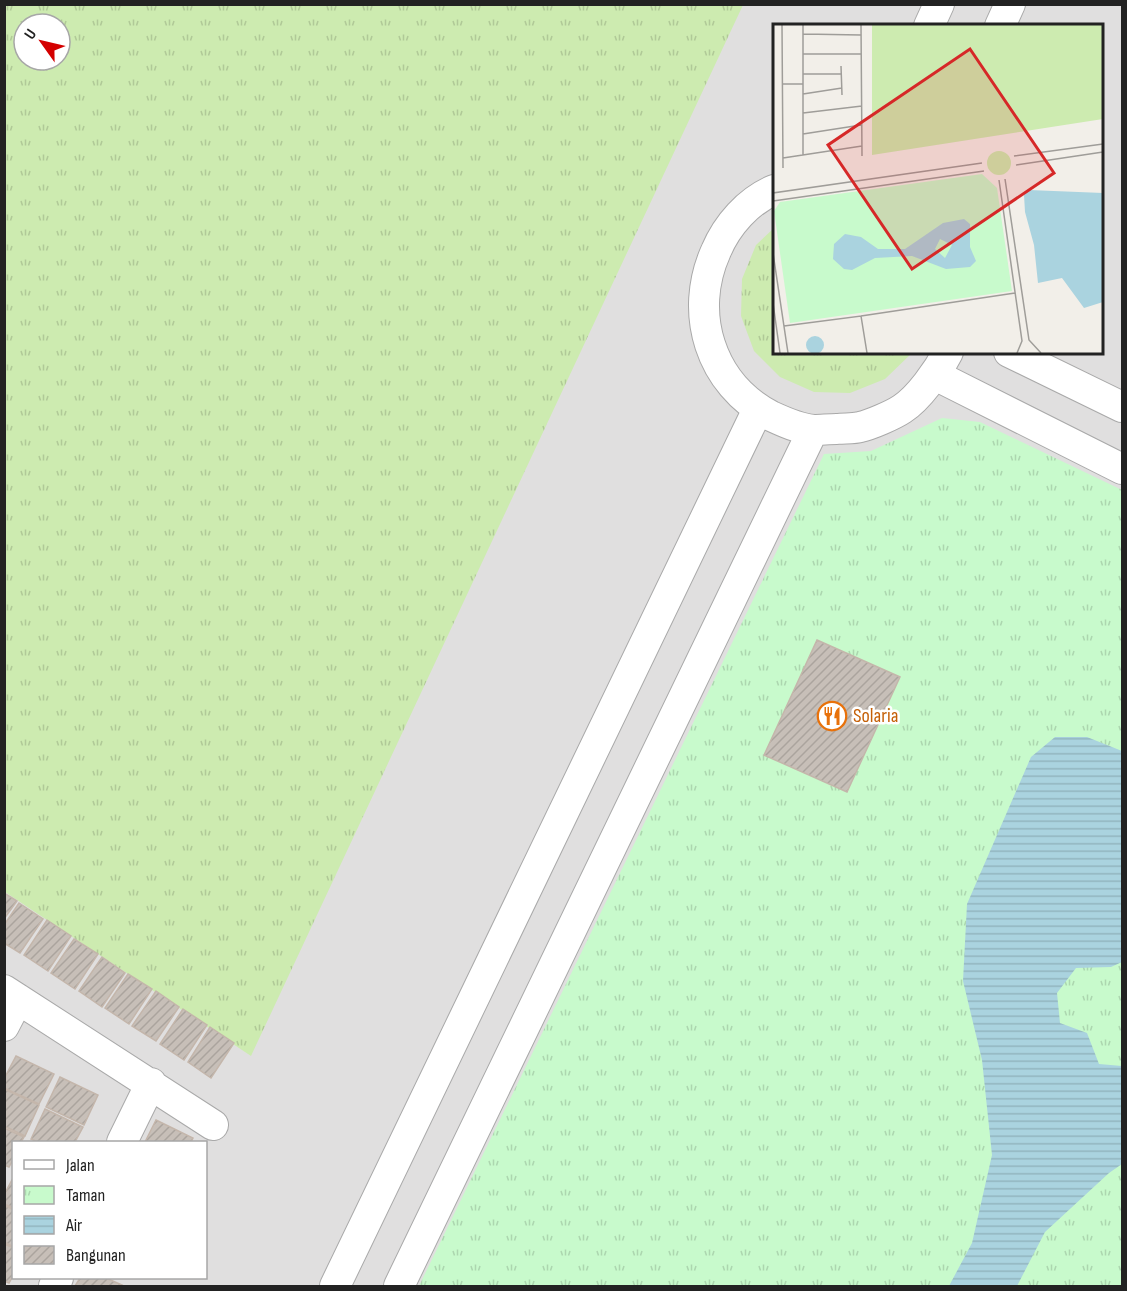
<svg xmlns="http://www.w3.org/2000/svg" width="1127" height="1291" font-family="'Sofia Sans Condensed',sans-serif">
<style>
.residential{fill:#e0dfdf;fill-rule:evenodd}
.grass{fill:url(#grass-tufts);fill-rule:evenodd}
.park{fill:url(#park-tufts)}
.water{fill:url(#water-rules)}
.building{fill:url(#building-hatch);stroke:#c4b6ab;stroke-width:1.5}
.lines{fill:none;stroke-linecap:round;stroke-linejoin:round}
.street-casing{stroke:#a9a9a9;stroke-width:32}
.street{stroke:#fff;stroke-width:30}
.labels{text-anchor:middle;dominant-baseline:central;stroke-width:5;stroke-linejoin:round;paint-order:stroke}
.food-label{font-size:20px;fill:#c56008;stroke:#fff;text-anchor:start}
.inset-road{fill:none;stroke:#9f9d99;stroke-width:1.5}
.view{fill:#d62828;fill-opacity:0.15;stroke:#d62828;stroke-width:3}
.inset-edge{fill:none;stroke:#222;stroke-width:3}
</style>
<defs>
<pattern id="grass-tufts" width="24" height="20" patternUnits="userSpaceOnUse" patternTransform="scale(1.5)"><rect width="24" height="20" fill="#cdebb0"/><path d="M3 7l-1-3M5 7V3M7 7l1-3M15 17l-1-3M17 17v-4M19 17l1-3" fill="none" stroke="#b0c997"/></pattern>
<pattern id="park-tufts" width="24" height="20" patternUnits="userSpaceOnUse" patternTransform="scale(1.5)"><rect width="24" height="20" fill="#c8facc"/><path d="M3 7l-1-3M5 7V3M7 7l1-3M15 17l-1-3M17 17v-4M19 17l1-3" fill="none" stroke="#acd6af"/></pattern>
<pattern id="water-rules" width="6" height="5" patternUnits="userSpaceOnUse" patternTransform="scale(1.5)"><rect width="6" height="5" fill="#aad3df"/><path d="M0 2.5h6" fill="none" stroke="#92b5bf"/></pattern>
<pattern id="building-hatch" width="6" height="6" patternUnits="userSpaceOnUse" patternTransform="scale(1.5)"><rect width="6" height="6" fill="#c7bfb8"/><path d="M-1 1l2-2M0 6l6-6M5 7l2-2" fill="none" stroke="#aba49e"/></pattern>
</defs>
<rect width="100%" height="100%" fill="#f2efe9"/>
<path class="residential" d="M 5,5 L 1122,5 L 1122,1286 L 5,1286 ZM 24,24 L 60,24 L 60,60 L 24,60 ZM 774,26 L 1102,26 L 1102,352 L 774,352 ZM 14,1142 L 206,1142 L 206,1278 L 14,1278 Z"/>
<path class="grass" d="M 4,5 L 743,5 L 251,1056 L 5,892 ZM 24,24 L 60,24 L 60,60 L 24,60 Z
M 774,228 L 774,352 L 912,353 L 885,379 L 850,393 L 814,392 L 780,377 L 754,351 L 741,316 L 742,279 L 756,245 Z"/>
<path class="park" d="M 942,418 L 980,422 L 1122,490 L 1122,1286 L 419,1286 L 824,454 L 871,451 Z"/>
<path class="water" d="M 1055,737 L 1087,737 L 1122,751 L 1122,962 L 1111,967 L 1076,968 L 1057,993 L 1060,1023 L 1087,1033 L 1099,1064 L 1122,1066 L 1122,1164 L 1109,1173 L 1045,1232 L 1017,1286 L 949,1286 L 972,1243 L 992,1155 L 982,1060 L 963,981 L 967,904 L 1031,757 Z"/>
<path class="building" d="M 817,640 L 900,677 L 847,792 L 764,755 Z
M 4,893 L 17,901 L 4,919 Z
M 19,903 L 43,919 L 20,953 L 4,943 L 4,925 Z
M 47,920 L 71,936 L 48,971 L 24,955 Z
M 74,939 L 98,954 L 75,989 L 51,973 Z
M 102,957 L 125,973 L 102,1007 L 79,991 Z
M 128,974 L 152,989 L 129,1024 L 105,1008 Z
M 156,991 L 179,1007 L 156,1041 L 132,1026 Z
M 183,1009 L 207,1025 L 184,1060 L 160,1044 Z
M 210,1027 L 234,1043 L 211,1078 L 188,1062 Z
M 16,1056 L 54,1074 L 39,1104 L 4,1088 L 4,1079 Z
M 60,1077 L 98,1095 L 84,1125 L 46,1107 Z
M 4,1089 L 39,1105 L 25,1136 L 4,1126 Z
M 45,1109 L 83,1127 L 75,1142 L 38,1142 L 31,1139 Z
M 156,1120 L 193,1138 L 191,1142 L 145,1142 Z
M 4,1128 L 24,1137 L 21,1142 L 14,1142 L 14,1158 L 9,1167 L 4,1165 Z
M 14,1176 L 14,1208 L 4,1204 L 4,1195 Z
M 4,1205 L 14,1210 L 14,1247 L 4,1242 Z
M 4,1244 L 14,1248 L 14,1274 L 9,1283 L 4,1281 Z
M 80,1278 L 106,1278 L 122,1285 L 121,1286 L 75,1286 Z"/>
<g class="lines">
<g class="street-casing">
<path id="street" d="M 929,26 L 939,4
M 1000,26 L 1010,4
M 774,190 C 748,201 727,225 716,251 C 688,313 710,384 771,416 C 784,422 799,429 814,430 C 821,430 829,429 837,429 C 844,428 853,429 860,427 C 870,425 893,415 902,409 C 919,398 938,371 948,352
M 1009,352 L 1122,407
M 935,375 L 1122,469
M 4,990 L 213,1125
M 4,1026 L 18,999
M 122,1142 L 151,1083
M 54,1286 L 58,1278
M 335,1286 L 758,409
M 399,1286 L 813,430"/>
</g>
<use href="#street" class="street"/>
</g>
<defs>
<g id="restaurant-ring" transform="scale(1.5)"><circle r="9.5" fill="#fff" stroke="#e8710a" stroke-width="1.5"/><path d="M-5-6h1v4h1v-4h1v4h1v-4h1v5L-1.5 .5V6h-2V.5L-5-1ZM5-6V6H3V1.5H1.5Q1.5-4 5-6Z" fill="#e8710a"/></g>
</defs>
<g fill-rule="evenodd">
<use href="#restaurant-ring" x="832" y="716"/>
</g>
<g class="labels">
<g class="food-label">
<text x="853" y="716">Solaria</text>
</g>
</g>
<g transform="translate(773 24)">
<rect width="330" height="330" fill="#f2efe9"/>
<path d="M 99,1 L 330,1 L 330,95 L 99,131 ZM214 139a12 12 0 1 1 24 0a12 12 0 1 1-24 0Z" fill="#cdebb0"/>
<path d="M 209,150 L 224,164 L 239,267 L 17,299 L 1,187 L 7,178 Z" fill="#c8facc"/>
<path d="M 256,166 L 330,169 L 330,278 L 311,284 L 289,254 L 265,259 L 261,221 L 252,188 L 251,171 ZM 191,195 L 197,200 L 197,223 L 203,237 L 197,243 L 173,245 L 139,232 L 102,234 L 79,246 L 71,245 L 60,235 L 61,220 L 72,210 L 88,213 L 105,225 L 132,225 L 170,199 ZM 167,215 L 179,221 L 172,234 L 162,225 ZM33 321a9 9 0 1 1 18 0a9 9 0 1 1-18 0Z" fill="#aad3df" fill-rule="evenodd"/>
<path class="inset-road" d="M 9,1 L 10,144M 30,1 L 30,131M 88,1 L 89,132M 30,10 L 88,11M 30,30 L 88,30M 68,42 L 69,71M 30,50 L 68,50M 9,60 L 30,60M 30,70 L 69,64M 30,89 L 89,82M 30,110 L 88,101M 241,132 L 330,120M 10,134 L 89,122M 243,141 L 330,128M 232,155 L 256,316 L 268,329M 226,156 L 249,317 L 244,329M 0,176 L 0,169 L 209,139M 0,177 L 211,147M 0,229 L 15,329M 0,279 L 7,329M 88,292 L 242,269M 11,302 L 88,292 L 94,329"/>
<path class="view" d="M 197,25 L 281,149 L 139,245 L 55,121 Z"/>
<rect width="330" height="330" class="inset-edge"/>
</g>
<rect width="1127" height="1291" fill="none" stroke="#222222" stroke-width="12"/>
<rect x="12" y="1141" width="195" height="138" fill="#ffffff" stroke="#a7a7a7" stroke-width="1.5"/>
<rect x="24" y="1160" width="30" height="9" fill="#ffffff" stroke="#a7a7a7" stroke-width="1.5"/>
<text x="66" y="1171" font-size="18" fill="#222222">Jalan</text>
<rect x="24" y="1186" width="30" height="18" fill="url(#park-tufts)" stroke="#a7a7a7" stroke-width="1.5"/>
<text x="66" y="1201" font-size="18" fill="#222222">Taman</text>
<rect x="24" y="1216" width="30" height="18" fill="url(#water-rules)" stroke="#a7a7a7" stroke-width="1.5"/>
<text x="66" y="1231" font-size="18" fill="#222222">Air</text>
<rect x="24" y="1246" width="30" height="18" fill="url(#building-hatch)" stroke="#a7a7a7" stroke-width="1.5"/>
<text x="66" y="1261" font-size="18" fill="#222222">Bangunan</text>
<g transform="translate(42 42) rotate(304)"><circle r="28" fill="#ffffff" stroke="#a7a7a7" stroke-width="1.5"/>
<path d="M0-4.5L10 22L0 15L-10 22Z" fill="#d40000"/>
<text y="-9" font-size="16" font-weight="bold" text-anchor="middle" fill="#222222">U</text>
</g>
</svg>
